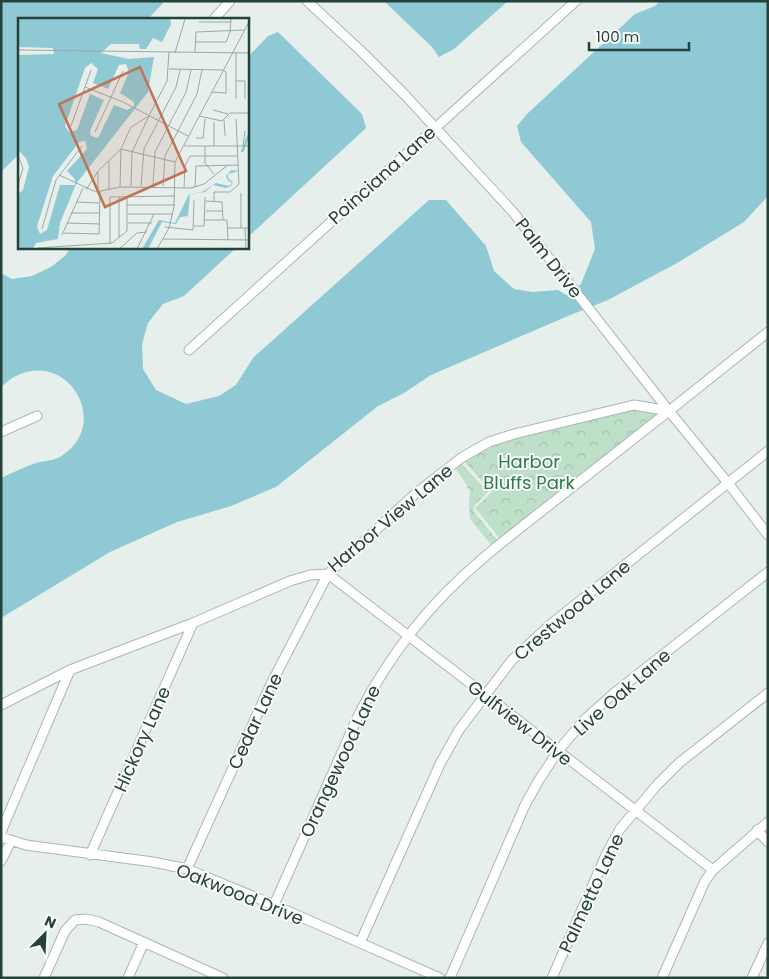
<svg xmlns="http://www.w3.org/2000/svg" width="769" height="979" font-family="Poppins,sans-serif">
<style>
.park{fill:url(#park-crowns)}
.water{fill:#8ec9d4}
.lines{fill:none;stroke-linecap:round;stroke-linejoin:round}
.minor-casing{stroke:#a8b8b2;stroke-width:11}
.minor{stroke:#fff;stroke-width:9}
.labels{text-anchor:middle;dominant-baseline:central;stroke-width:4;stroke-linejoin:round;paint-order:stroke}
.street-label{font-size:18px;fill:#24423a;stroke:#f7fbf9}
.park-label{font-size:18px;fill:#2d7a4b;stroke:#f7fbf9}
.inset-river{fill:none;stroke:#8ec9d4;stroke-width:2.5}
.inset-road{fill:none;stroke:#98aaa4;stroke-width:1}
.view{fill:#c07456;fill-opacity:0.15;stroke:#c07456;stroke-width:2.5}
.inset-edge{fill:none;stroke:#24423a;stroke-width:2.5}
</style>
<defs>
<pattern id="park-crowns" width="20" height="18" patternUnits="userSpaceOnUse" patternTransform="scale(1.25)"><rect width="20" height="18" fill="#bfe0c8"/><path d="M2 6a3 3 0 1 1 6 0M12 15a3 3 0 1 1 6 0" fill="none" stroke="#a4c1ad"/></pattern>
</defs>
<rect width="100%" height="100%" fill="#e6efeb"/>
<path class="park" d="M 634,405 L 669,411 L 503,542 L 475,508 L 492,492 L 461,458 L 489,442 Z
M 461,463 L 488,492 L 474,506 L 473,510 L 498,541 L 492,546 L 470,519 L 469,503 L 470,491 L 455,467 Z"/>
<path class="water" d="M 1,1 L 165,1 L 148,19 L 19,19 L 19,154 L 1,172 Z
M 384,1 L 508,1 L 454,49 L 439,57 L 432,47 Z
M 660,1 L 768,1 L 768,196 L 744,222 L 677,263 L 608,300 L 568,316 L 431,375 L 404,393 L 378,406 L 276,487 L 231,506 L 177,522 L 110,552 L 1,618 L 1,478 C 12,473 22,468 33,464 C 47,459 55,463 68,451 C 108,416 65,351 16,376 C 11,378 6,383 1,387 L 1,273 L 12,279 L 32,276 L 51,267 L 66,255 L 70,248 L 236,248 L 184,296 L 163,304 L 148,323 L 142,344 L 143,369 L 156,390 L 186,404 L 219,396 L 236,385 L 253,358 L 429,200 L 446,200 L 486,246 L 494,271 L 514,289 L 533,292 L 558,290 L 566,295 L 581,284 L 595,249 L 591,222 L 521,142 L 517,126 L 527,114 L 635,14 L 655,6 Z
M 278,32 L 362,114 L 366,128 L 248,237 L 248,57 L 268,36 Z"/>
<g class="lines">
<g class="minor-casing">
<path id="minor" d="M 307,1 L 361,51 L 404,94 L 513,212 L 669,411 L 728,483 L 768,535
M 214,19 L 230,1
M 189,350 L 576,1
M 1,432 L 37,416
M 1,705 L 70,670 L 193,623 L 290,581 L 310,575 L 328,574 L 415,494 L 461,458 L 489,442 L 514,434 L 634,405 L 669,411 L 768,332
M 757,830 L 768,842
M 1,832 L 70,670
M 1,837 L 26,845 L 153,862 L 187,869 L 274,905 L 440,978
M 90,855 L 193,623
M 1,861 L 11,841
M 187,869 L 271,684 L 328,574 L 713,870
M 274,905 L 359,714 C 389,656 431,602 481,560 C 504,540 528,522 552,503 C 591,472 630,442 669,411
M 360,943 L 440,764 L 459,730 L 512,660 L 551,624 L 768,451
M 44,978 L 65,931 L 75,920 L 86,919 L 99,922 L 223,978
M 128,978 L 144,942
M 450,978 L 525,805 L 539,780 L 558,751 L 584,720 L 613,694 L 768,572
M 552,978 L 606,855 L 620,829 L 657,785 L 679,763 L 768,693
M 662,978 L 705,881 L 713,870 L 768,822
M 752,978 L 768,943"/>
</g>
<use href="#minor" class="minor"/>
</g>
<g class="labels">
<g class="street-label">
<text transform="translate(382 175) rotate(-42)">Poinciana Lane</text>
<text transform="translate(549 258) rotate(52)">Palm Drive</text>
<text transform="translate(390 518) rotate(-40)">Harbor View Lane</text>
<text transform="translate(572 610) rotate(-40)">Crestwood Lane</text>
<text transform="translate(622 692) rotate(-41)">Live Oak Lane</text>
<text transform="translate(255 721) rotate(-65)">Cedar Lane</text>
<text transform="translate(520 723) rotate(38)">Gulfview Drive</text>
<text transform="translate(142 739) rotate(-66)">Hickory Lane</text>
<text transform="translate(340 761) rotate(-65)">Orangewood Lane</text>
<text transform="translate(591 893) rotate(-65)">Palmetto Lane</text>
<text transform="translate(240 894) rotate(22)">Oakwood Drive</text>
</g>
<g class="park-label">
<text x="529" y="461">Harbor<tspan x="529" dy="21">Bluffs Park</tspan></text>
</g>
</g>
<g transform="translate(18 18)">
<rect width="231" height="231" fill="#e6efeb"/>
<path d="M 0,1 L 152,1 L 153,6 L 144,24 L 135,20 L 128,31 L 122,31 L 121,26 L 93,26 L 83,35 L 111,41 L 136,39 L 130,74 L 58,166 L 42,205 L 40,221 L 18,225 L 15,231 L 0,231 L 0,176 L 5,172 L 11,149 L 8,140 L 0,132 L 0,37 L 36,36 L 35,30 L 0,29 ZM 73,45 L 80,51 L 75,65 L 90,71 L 101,47 L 108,46 L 111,54 L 102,75 L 116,84 L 116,88 L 109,92 L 96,87 L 80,120 L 73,118 L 72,113 L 86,82 L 72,76 L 59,112 L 51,114 L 47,108 L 67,50 ZM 67,123 L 69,131 L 49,153 L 57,161 L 57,167 L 42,167 L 29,212 L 22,216 L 19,208 L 35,158 L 61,124 ZM 213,152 L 221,153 L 210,156 L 210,160 L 215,164 L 213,168 L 208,170 L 195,167 L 187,174 L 172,176 L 170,198 L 162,199 L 158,206 L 144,204 L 130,231 L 124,231 L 141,202 L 157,205 L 171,176 L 184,174 L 198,165 L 211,168 L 214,165 L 209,161 L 208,158 Z" fill="#8ec9d4" fill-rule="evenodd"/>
<path class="inset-river" d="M 224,134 L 232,114"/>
<path class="inset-road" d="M 181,4 L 213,4M 177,24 L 208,24 L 212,14 L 213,1M 0,32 L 232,35M 177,34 L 178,14 L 226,12M 157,35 L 167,1M 218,35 L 218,81M 151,51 L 205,52M 218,63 L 227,63 L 227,81M 67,69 L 105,84 L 170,118M 194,74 L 208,75 L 208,54 L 205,52M 195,92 L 210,96M 181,98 L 204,103 L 212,95 L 232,95M 206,102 L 207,118M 53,108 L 73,52M 77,114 L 105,53M 178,120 L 185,120 L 187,101M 166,128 L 232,128M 187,128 L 187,145 L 196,156M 196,128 L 196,104M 225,128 L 227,113M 0,138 L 5,150 L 0,167M 80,154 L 80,174M 41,157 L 78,174 L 102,169 L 173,170 L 186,166 L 210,147M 113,168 L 114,134 L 131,98M 123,168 L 126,131 L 158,69 L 162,52M 135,168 L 137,134 L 168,74 L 173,52M 145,168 L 147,138 L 179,76 L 184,52M 102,169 L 103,131 L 157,144M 177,169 L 178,148 L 221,147M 166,170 L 167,148 L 172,138 L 219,138M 68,172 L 80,153 L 103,131 L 113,109 L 131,98 L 149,63 L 151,34M 91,172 L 91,143M 101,179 L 101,220M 188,183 L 204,184 L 205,202M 196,183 L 196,174 L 212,174 L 221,166 L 218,101M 58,184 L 81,185M 109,187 L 157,187M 188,193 L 205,193M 53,195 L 82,195M 110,196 L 155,196M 186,202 L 209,202 L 210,222M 49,205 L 82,206M 110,205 L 134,205M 176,208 L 186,208 L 187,179M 147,209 L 175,212 L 176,182M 210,210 L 232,210M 223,210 L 223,175M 227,210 L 228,231M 24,211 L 38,162 L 64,128M 46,215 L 81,216 L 82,174M 44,217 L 65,170M 145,221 L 232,222M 92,226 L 92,179 L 157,178M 20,230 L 94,225 L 109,213 L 109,179M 101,231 L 119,215 L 129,214M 119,231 L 136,196M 139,231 L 151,210 L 156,189 L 157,144 L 232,2"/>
<path class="view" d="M 122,49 L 168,153 L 87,189 L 41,86 Z"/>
<rect width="231" height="231" class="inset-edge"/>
</g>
<rect width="769" height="979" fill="none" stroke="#24423a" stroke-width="5"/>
<g transform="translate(45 934) rotate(24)" stroke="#f7fbf9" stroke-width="4" paint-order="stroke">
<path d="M0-4L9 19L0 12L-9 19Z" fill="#24423a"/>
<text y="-8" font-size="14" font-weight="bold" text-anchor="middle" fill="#24423a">N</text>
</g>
<path d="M589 42v8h100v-8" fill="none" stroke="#24423a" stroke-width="2.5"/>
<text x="596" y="42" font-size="15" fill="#24423a" stroke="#f7fbf9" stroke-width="4" paint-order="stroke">100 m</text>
</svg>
